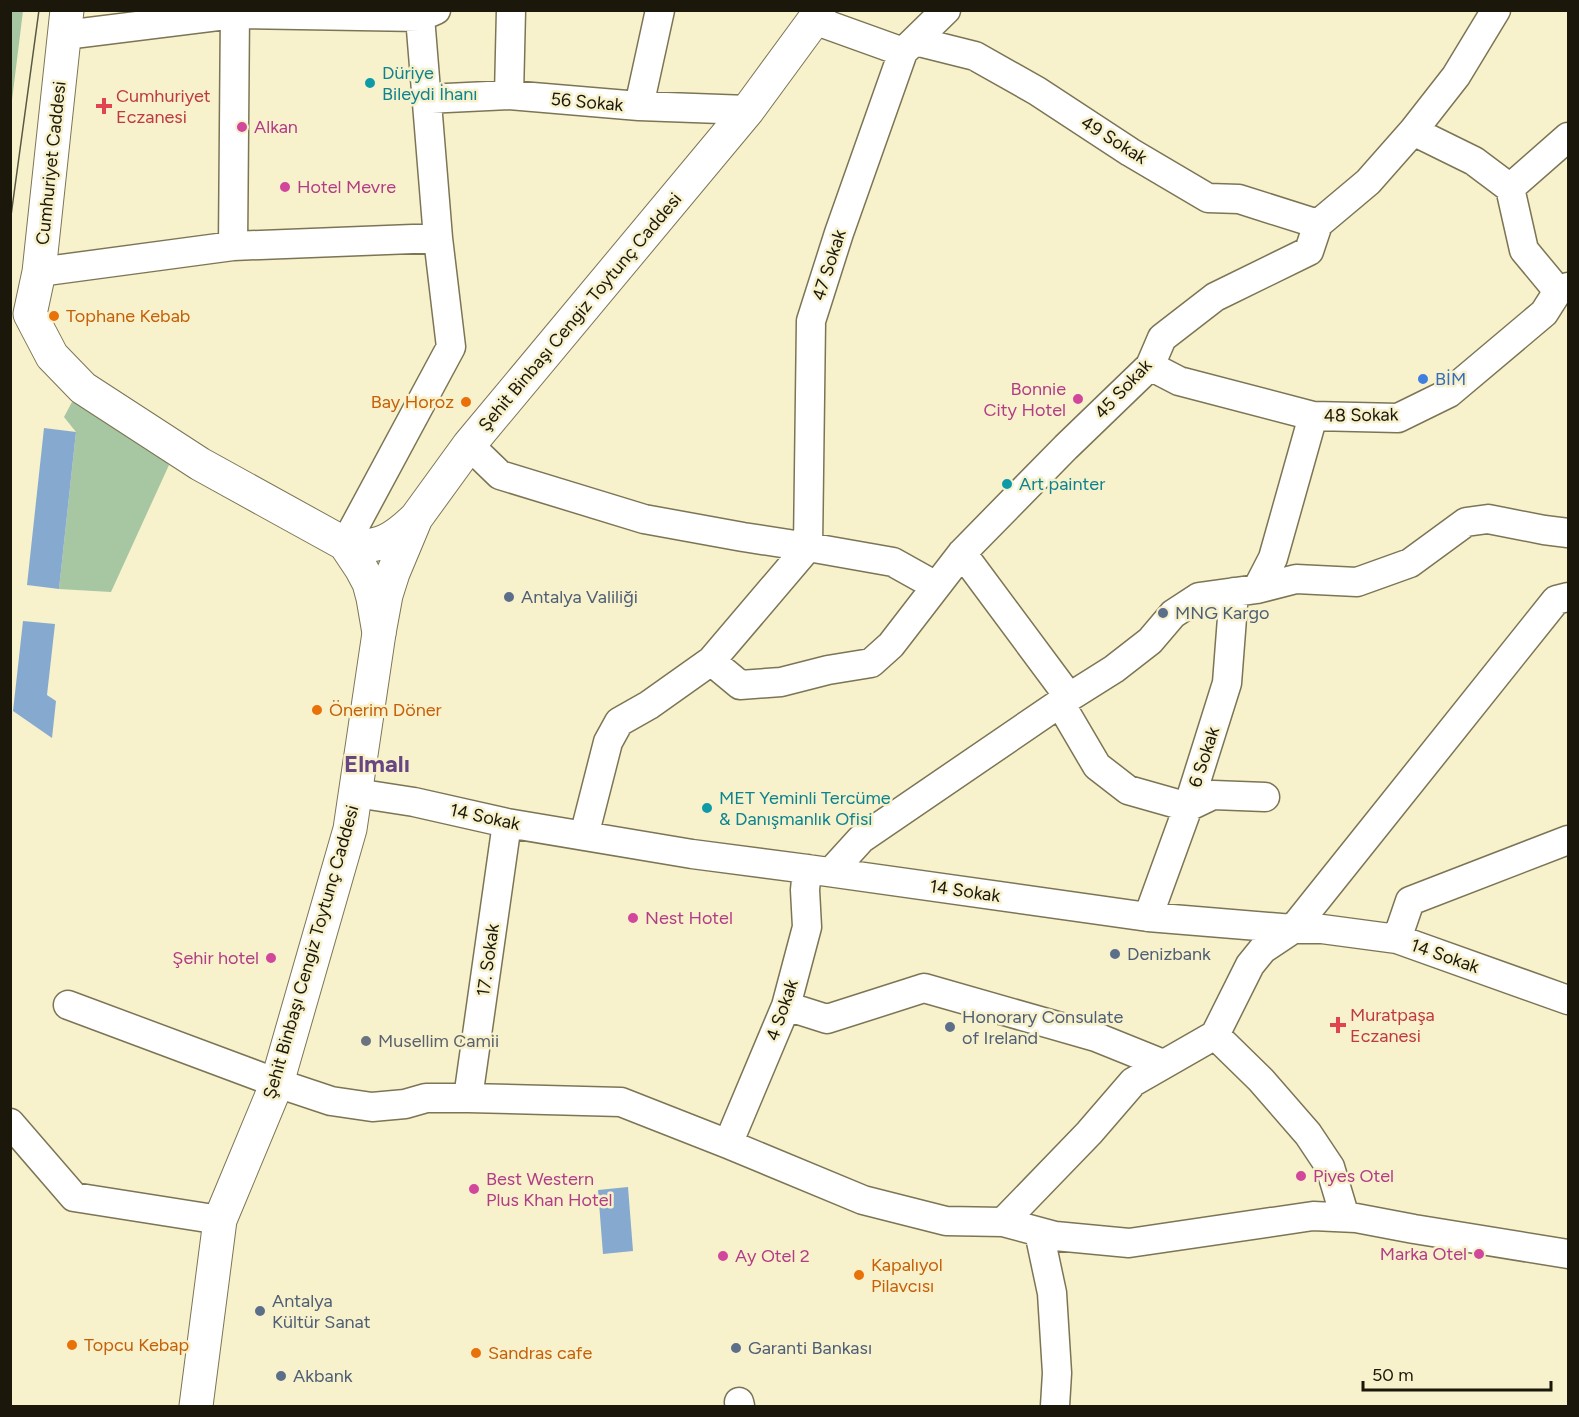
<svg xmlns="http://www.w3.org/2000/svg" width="1579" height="1417" font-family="Figtree,sans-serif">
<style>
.green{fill:#a7c6a2}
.water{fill:#86aacf}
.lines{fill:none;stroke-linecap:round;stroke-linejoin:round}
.minor-casing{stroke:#7b7555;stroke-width:31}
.tertiary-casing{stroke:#7b7555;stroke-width:35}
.secondary-casing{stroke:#7b7555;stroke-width:35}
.minor{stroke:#fff;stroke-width:28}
.tertiary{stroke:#fff;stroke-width:33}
.secondary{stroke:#fff;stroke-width:33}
.tram{stroke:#5a5743;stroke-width:1.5}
.culture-dot{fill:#0f9aa8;stroke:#f7f1cc;stroke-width:2}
.health-dot{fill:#e0444e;stroke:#f7f1cc;stroke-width:2}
.hotel-dot{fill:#d1479c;stroke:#f7f1cc;stroke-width:2}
.food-dot{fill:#e8710a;stroke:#f7f1cc;stroke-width:2}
.shop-dot{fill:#3f7fe0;stroke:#f7f1cc;stroke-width:2}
.service-dot{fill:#5c6f8a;stroke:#f7f1cc;stroke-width:2}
.worship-dot{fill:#6b7280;stroke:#f7f1cc;stroke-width:2}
.labels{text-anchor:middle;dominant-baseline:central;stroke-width:5;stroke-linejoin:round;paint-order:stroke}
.culture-label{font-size:18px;fill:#0d838f;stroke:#f7f1cc;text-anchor:start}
.health-label{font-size:18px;fill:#be3a42;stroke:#f7f1cc;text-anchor:start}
.street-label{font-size:18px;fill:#1b180b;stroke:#f7f1cc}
.hotel-label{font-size:18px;fill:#b23c85;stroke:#f7f1cc;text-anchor:start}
.food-label{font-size:18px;fill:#c56008;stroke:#f7f1cc;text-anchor:start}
.shop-label{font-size:18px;fill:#366cbe;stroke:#f7f1cc;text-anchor:start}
.service-label{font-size:18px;fill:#4e5e75;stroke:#f7f1cc;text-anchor:start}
.worship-label{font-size:18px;fill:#5b616d;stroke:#f7f1cc;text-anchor:start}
.district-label{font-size:24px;font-weight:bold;fill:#684681;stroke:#f7f1cc}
</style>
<rect width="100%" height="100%" fill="#f7f1cc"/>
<path class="green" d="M 11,10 L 23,11 L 11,108 L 10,11 Z
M 72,402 L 86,405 L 141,436 L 169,465 L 111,592 L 59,589 L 76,432 L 64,417 Z"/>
<path class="water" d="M 44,428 L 76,432 L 59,589 L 27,585 Z
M 23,621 L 55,624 L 47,695 L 56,701 L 52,738 L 13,711 Z
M 628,1187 L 633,1251 L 603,1254 L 598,1190 Z"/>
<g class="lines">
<g class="minor-casing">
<path id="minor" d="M 814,20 L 903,52
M 65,35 L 234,14 L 420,17 L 436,10
M 915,41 L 975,56 L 1037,91 L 1130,152 L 1208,198 L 1239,199 L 1318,224
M 509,95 L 511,10
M 426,99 L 509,95 L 639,106 L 748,110
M 639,106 L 660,10
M 1413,131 L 1474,161 L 1510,188 L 1524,250 L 1558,291
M 1510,188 L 1568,137
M 233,246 L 235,10
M 39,272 L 233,246 L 438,238
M 1150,366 L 1179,381 L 1313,416 L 1398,418 L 1449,393 L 1544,313 L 1558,291 L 1568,287
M 469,445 L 500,475 L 644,519 L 743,537 L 808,547 L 893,562 L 936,586
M 345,544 L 451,347 L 438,238 L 420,17
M 962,553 L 1069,697
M 1257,589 L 1273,558 L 1313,416
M 711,661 L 740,685 L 781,682 L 828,670 L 871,663 L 891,645 L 962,553 L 1066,447 L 1150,366 L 1162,338 L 1215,297 L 1309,251 L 1318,224 L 1368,182 L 1413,131 L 1456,76 L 1496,10
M 1060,703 L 1097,766 L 1128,790 L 1188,807 L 1213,795 L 1265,797
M 356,793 L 414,802 L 507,823 L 692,854 L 807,869 L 1148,917 L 1293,929 L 1322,929 L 1397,939 L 1568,1000
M 584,836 L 608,742 L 619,722 L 649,705 L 711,661 L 808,547 L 811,321 L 839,233 L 903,52 L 946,10
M 831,872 L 861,839 L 1060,703 L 1114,669 L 1150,641 L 1173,614 L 1199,597 L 1257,589 L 1296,579 L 1357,582 L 1410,563 L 1466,522 L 1488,519 L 1544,530 L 1568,533
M 1148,917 L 1188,807 L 1227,683 L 1234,592
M 1397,939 L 1410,901 L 1568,840
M 68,1005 L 277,1083 L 331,1101 L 372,1107 L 405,1104 L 426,1098 L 468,1098 L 621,1102 L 728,1144 L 863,1200 L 946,1221 L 1003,1222 L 1089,1133 L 1133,1082 L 1215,1035 L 1250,965 L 1263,949 L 1293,929 L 1556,600 L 1568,597
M 786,1006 L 827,1019 L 924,988 L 1096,1037 L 1163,1064
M 1215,1035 L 1261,1080 L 1308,1134 L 1330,1167 L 1345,1217
M 468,1098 L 507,823
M 10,1123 L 74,1197 L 220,1220
M 728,1144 L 786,1006 L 807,927 L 805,890 L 807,869
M 1003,1222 L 1055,1236 L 1129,1243 L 1313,1216 L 1356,1218 L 1414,1229 L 1568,1254
M 1039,1232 L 1052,1293 L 1057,1373 L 1055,1406
M 739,1402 L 740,1406"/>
</g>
<g class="tertiary-casing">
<path id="tertiary" d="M 345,544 C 378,550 393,540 416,518
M 379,633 L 386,595 L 393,573 L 416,518 L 469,445 L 748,110 L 814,20 L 819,10"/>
</g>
<g class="secondary-casing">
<path id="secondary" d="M 67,10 L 39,272 L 30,314 L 52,356 L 83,388 L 200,464 L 345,544 L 361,568 L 369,583 L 373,598 L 379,633 L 350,829 L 277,1083 L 220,1220 L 196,1406"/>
</g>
<use href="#minor" class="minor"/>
<use href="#tertiary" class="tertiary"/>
<use href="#secondary" class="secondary"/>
<path class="tram" d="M 10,223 L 39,10"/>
</g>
<g class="culture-dot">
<circle cx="370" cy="83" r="6"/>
<circle cx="1007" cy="484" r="6"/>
<circle cx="707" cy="808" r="6"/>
</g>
<g class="health-dot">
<path d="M101 97h6v6h6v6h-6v6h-6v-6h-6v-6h6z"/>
<path d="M1335 1016h6v6h6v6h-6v6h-6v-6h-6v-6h6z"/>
</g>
<g class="hotel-dot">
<circle cx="242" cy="127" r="6"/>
<circle cx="285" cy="187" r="6"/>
<circle cx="1078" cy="399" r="6"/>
<circle cx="633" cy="918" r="6"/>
<circle cx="271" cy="958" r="6"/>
<circle cx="1301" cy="1176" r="6"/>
<circle cx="474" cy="1189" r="6"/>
<circle cx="1479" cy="1254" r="6"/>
<circle cx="723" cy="1256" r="6"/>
</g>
<g class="food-dot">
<circle cx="54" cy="316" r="6"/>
<circle cx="466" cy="402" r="6"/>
<circle cx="317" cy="710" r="6"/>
<circle cx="859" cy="1275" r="6"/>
<circle cx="72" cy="1345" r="6"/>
<circle cx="476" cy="1353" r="6"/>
</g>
<circle class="shop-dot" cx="1423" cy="379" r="6"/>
<g class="service-dot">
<circle cx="509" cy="597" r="6"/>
<circle cx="1163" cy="613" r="6"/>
<circle cx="1115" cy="954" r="6"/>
<circle cx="950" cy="1027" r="6"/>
<circle cx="260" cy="1311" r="6"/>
<circle cx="736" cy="1348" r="6"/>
<circle cx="281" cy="1376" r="6"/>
</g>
<circle class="worship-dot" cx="366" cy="1041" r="6"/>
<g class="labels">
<g class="culture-label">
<text x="382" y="73">Düriye<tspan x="382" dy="21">Bileydi İhanı</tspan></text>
<text x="1019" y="484">Art painter</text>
<text x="719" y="798">MET Yeminli Tercüme<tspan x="719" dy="21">&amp; Danışmanlık Ofisi</tspan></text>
</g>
<g class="health-label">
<text x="116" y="96">Cumhuriyet<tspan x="116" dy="21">Eczanesi</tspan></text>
<text x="1350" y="1015">Muratpaşa<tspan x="1350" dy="21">Eczanesi</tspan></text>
</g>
<g class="street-label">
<text transform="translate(587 102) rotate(5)">56 Sokak</text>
<text transform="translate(1114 140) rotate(32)">49 Sokak</text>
<text transform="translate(51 163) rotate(-84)">Cumhuriyet Caddesi</text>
<text transform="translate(829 265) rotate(-72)">47 Sokak</text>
<text transform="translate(580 312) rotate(-50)">Şehit Binbaşı Cengiz Toytunç Caddesi</text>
<text transform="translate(1123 389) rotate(-47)">45 Sokak</text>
<text transform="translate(1361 415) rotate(-1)">48 Sokak</text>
<text transform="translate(1204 757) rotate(-72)">6 Sokak</text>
<text transform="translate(485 817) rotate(12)">14 Sokak</text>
<text transform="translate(965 891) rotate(8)">14 Sokak</text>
<text transform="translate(311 952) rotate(-74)">Şehit Binbaşı Cengiz Toytunç Caddesi</text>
<text transform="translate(1445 956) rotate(19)">14 Sokak</text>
<text transform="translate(488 960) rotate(-82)">17. Sokak</text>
<text transform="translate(782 1010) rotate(-71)">4 Sokak</text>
</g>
<g class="hotel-label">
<text x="254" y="127">Alkan</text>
<text x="297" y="187">Hotel Mevre</text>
<text x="1066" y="389" text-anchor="end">Bonnie<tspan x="1066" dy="21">City Hotel</tspan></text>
<text x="645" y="918">Nest Hotel</text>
<text x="259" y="958" text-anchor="end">Şehir hotel</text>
<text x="1313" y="1176">Piyes Otel</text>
<text x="486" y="1179">Best Western<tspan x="486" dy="21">Plus Khan Hotel</tspan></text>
<text x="1467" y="1254" text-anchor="end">Marka Otel</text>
<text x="735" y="1256">Ay Otel 2</text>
</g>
<g class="food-label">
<text x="66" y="316">Tophane Kebab</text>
<text x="454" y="402" text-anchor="end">Bay Horoz</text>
<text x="329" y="710">Önerim Döner</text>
<text x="871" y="1265">Kapalıyol<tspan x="871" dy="21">Pilavcısı</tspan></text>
<text x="84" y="1345">Topcu Kebap</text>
<text x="488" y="1353">Sandras cafe</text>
</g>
<g class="shop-label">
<text x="1435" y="379">BİM</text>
</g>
<g class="service-label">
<text x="521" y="597">Antalya Valiliği</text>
<text x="1175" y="613">MNG Kargo</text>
<text x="1127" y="954">Denizbank</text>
<text x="962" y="1017">Honorary Consulate<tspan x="962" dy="21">of Ireland</tspan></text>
<text x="272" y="1301">Antalya<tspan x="272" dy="21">Kültür Sanat</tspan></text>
<text x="748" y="1348">Garanti Bankası</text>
<text x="293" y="1376">Akbank</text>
</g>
<g class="worship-label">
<text x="378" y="1041">Musellim Camii</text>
</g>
<g class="district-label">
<text x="377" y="763">Elmalı</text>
</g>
</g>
<rect width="1579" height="1417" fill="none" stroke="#1b180b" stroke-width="24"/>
<path d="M1363 1381v9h188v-9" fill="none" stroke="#1b180b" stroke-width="3"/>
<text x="1372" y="1381" font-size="18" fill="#1b180b" stroke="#f7f1cc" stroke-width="4.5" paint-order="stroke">50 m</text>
</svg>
